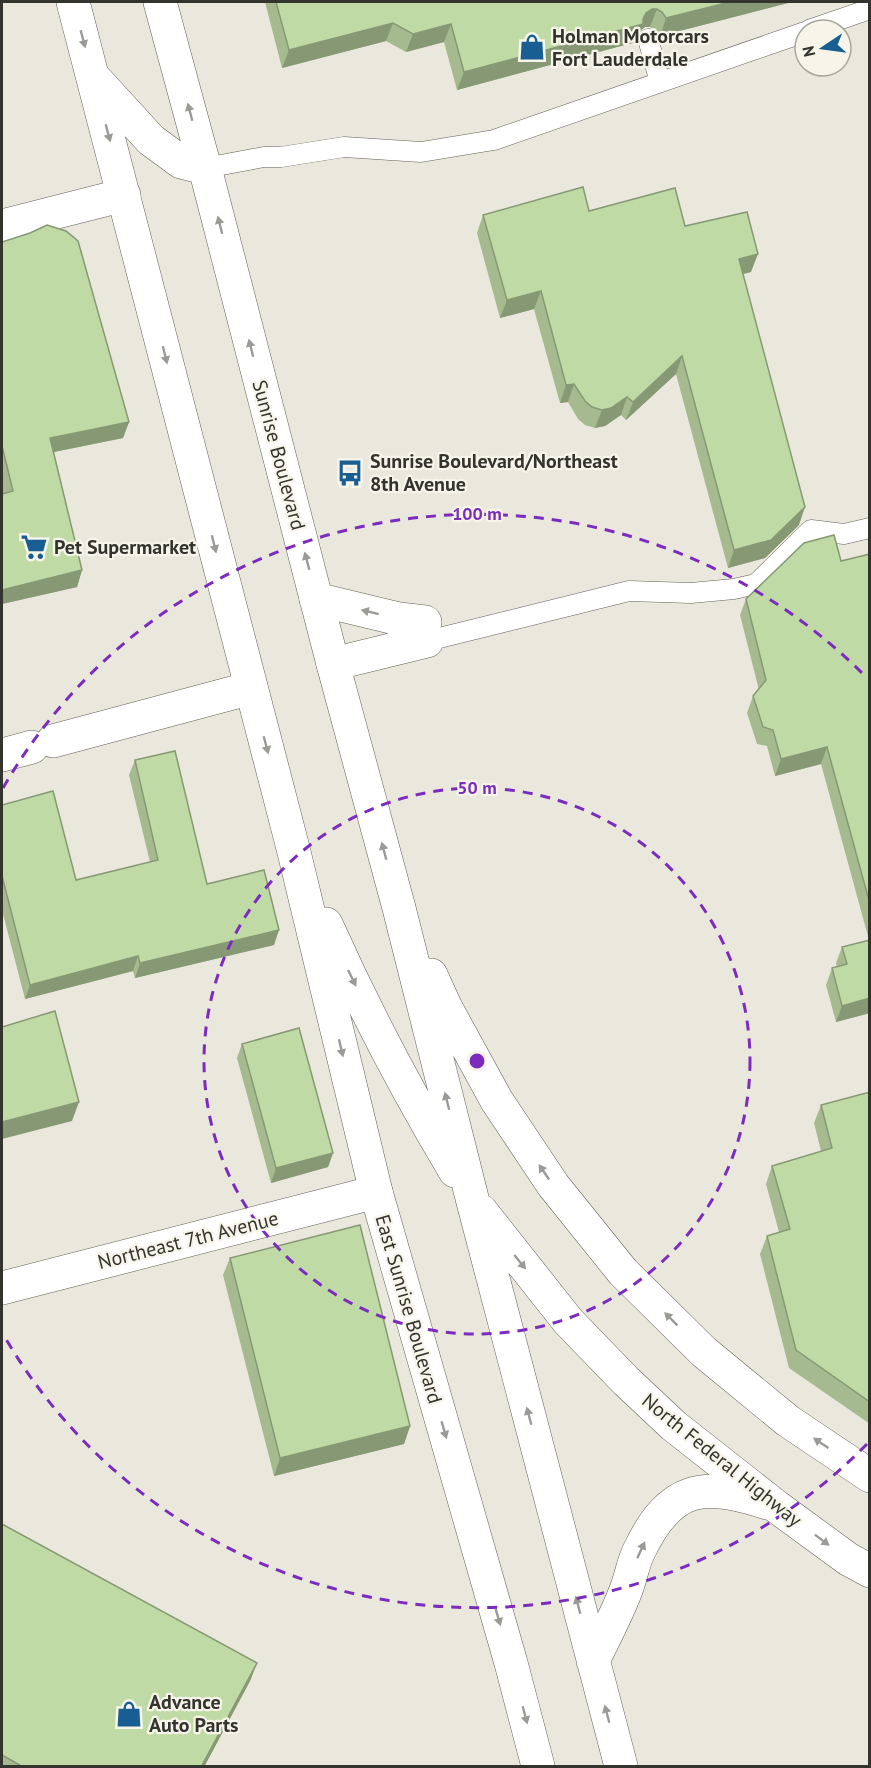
<svg xmlns="http://www.w3.org/2000/svg" width="871" height="1768" font-family="'PT Sans',sans-serif">
<style>
.lines{fill:none;stroke-linecap:round;stroke-linejoin:round}
.lane-casing{stroke:#616057;stroke-width:21}
.street-casing{stroke:#616057;stroke-width:34}
.primary-casing{stroke:#616057;stroke-width:34}
.lane{stroke:#fff;stroke-width:20}
.street{stroke:#fff;stroke-width:33}
.primary{stroke:#fff;stroke-width:33}
.wall{fill:#a5bb8f}
.shaded-wall{fill:#869974}
.building{fill:#c0daa6;stroke:#869974;stroke-width:1.5}
.oneway{fill:#9a9a97}
.ring{fill:none;stroke:#7b2cbf;stroke-width:3;stroke-dasharray:10 8}
.labels{text-anchor:middle;dominant-baseline:central;stroke-width:4.5;stroke-linejoin:round;paint-order:stroke}
.poi-label{font-size:20px;font-weight:bold;fill:#34342f;stroke:#f7f5ea;text-anchor:start}
.street-label{font-size:20px;fill:#34342f;stroke:#f7f5ea}
.centre{fill:#7b2cbf;stroke:#f7f5ea;stroke-width:3}
.ring-label{font-size:18px;text-anchor:middle;font-weight:bold;fill:#7b2cbf;stroke:#f7f5ea;stroke-width:4.5;stroke-linejoin:round;paint-order:stroke}
</style>
<rect width="100%" height="100%" fill="#eae8dd"/>
<g class="lines">
<g class="lane-casing">
<path id="lane" d="M 809,30 L 870,9
M 648,39 L 660,82
M 205,168 L 264,157 L 281,157 L 344,147 L 421,152 L 494,140 L 805,32
M 427,641 L 629,591 L 691,593 L 734,589 L 756,584 L 811,530 L 844,534 L 870,528"/>
</g>
<g class="street-casing">
<path id="street" d="M 2,226 L 124,195
M 316,599 L 399,619 L 425,622
M 333,664 L 427,641
M 53,741 L 251,688
M 2,755 L 32,747
M 2,1288 L 376,1192"/>
</g>
<g class="primary-casing">
<path id="primary" d="M 73,2 L 293,848 L 376,1192 L 511,1663 L 538,1766
M 160,2 L 205,168 L 333,664 L 399,908 L 472,1198 L 621,1766
M 96,80 L 151,140 L 181,162 L 205,168
M 326,924 C 364,1009 407,1091 455,1171
M 431,975 L 446,1008 L 497,1101 L 553,1185 L 623,1272 L 704,1352 L 788,1421 L 870,1476
M 481,1211 L 568,1321 L 626,1381 L 674,1426 L 777,1507 L 848,1559 L 870,1571
M 593,1661 C 604,1638 617,1614 626,1590 C 631,1577 633,1563 639,1551 C 670,1486 703,1481 767,1503"/>
</g>
<use href="#lane" class="lane"/>
<use href="#street" class="street"/>
<use href="#primary" class="primary"/>
</g>
<path class="wall" d="M 265,2 L 792,2 L 660,36 L 656,30 L 650,27 L 645,27 L 641,30 L 636,42 L 457,90 L 444,42 L 406,52 L 386,41 L 282,68 Z
M 589,211 L 685,226 L 751,272 L 743,274 L 799,525 L 765,558 L 728,568 L 676,374 L 626,420 L 621,415 L 605,426 L 595,428 L 585,425 L 578,419 L 568,402 L 560,403 L 534,309 L 500,318 L 477,233 L 483,215 Z
M 2,242 L 129,422 L 123,438 L 54,452 L 82,570 L 77,587 L 2,604 L 2,494 L 3,493 L 2,486 Z
M 870,554 L 870,1013 L 836,1022 L 826,985 L 832,968 L 837,967 L 836,963 L 842,947 L 869,940 L 821,764 L 775,776 L 767,746 L 757,744 L 747,713 L 753,696 L 759,690 L 740,615 L 746,599 L 841,561 Z
M 135,760 L 207,884 L 274,945 L 135,978 L 133,971 L 25,999 L 2,910 L 2,805 L 76,880 L 150,862 L 129,775 Z
M 242,1044 L 333,1153 L 328,1167 L 271,1183 L 237,1058 Z
M 870,1092 L 870,1424 L 789,1368 L 760,1254 L 767,1236 L 779,1232 L 766,1184 L 772,1166 L 821,1151 L 814,1123 L 821,1105 Z
M 230,1258 L 410,1426 L 404,1444 L 274,1476 L 223,1275 Z
M 2,1524 L 257,1663 L 250,1681 L 204,1767 L 2,1767 Z"/>
<path class="shaded-wall" d="M 730,2 L 792,2 L 660,36 L 666,18 Z
M 652,9 L 657,9 L 650,27 L 645,27 L 641,30 L 636,42 L 457,90 L 464,72 L 646,13 Z
M 393,23 L 386,41 L 282,68 L 289,50 Z
M 451,24 L 444,42 L 406,52 L 413,34 Z
M 758,254 L 751,272 L 732,277 L 739,259 Z
M 541,291 L 534,309 L 500,318 L 507,300 Z
M 682,356 L 676,374 L 626,420 L 633,402 Z
M 574,384 L 568,402 L 560,403 L 566,385 Z
M 627,397 L 621,415 L 605,426 L 595,428 L 602,410 Z
M 129,422 L 123,438 L 44,454 L 50,438 Z
M 805,507 L 799,525 L 765,558 L 728,568 L 734,550 Z
M 82,570 L 77,587 L 2,604 L 2,590 Z
M 827,747 L 821,764 L 775,776 L 781,759 Z
M 279,930 L 274,945 L 135,978 L 140,963 Z
M 138,956 L 133,971 L 25,999 L 30,985 Z
M 870,998 L 870,1013 L 836,1022 L 842,1006 Z
M 79,1102 L 72,1121 L 2,1139 L 2,1122 Z
M 333,1153 L 328,1167 L 271,1183 L 276,1168 Z
M 410,1426 L 404,1444 L 274,1476 L 280,1458 Z
M 257,1663 L 250,1681 L 204,1767 L 201,1767 Z"/>
<path class="building" d="M 276,2 L 730,2 L 666,18 L 662,12 L 657,9 L 652,9 L 646,13 L 643,19 L 643,24 L 464,72 L 451,24 L 413,34 L 393,23 L 289,50 Z
M 583,187 L 589,211 L 675,188 L 685,226 L 747,212 L 758,254 L 739,259 L 805,507 L 771,540 L 734,550 L 682,356 L 633,402 L 627,397 L 611,408 L 602,410 L 592,407 L 585,401 L 574,384 L 566,385 L 541,291 L 507,300 L 483,215 Z
M 47,225 L 66,231 L 78,241 L 129,422 L 50,438 L 82,570 L 2,590 L 2,494 L 13,491 L 2,446 L 2,242 L 30,233 Z
M 834,535 L 841,561 L 870,554 L 870,904 L 827,747 L 781,759 L 773,730 L 763,727 L 753,696 L 766,680 L 746,599 L 804,543 Z
M 175,751 L 207,884 L 264,870 L 279,930 L 140,963 L 138,956 L 30,985 L 2,876 L 2,805 L 53,791 L 76,880 L 158,860 L 135,760 Z
M 870,940 L 870,998 L 842,1006 L 832,968 L 847,964 L 842,947 Z
M 55,1011 L 79,1102 L 2,1122 L 2,1027 Z
M 299,1028 L 333,1153 L 276,1168 L 242,1044 Z
M 870,1092 L 870,1402 L 796,1350 L 767,1236 L 790,1229 L 772,1166 L 832,1148 L 821,1105 Z
M 360,1225 L 410,1426 L 280,1458 L 230,1258 Z
M 2,1524 L 257,1663 L 201,1767 L 23,1767 L 2,1755 Z"/>
<defs><path id="oneway-solid" d="M-6-.8H1V-3.2L6.5 0L1 3.2V.8H-6Z" transform="scale(1.5)"/></defs>
<g class="oneway">
<use href="#oneway-solid" transform="translate(83 39) rotate(75)"/>
<use href="#oneway-solid" transform="translate(190 112) rotate(-105)"/>
<use href="#oneway-solid" transform="translate(108 133) rotate(75)"/>
<use href="#oneway-solid" transform="translate(220 225) rotate(-104)"/>
<use href="#oneway-solid" transform="translate(251 348) rotate(-104)"/>
<use href="#oneway-solid" transform="translate(165 355) rotate(76)"/>
<use href="#oneway-solid" transform="translate(214 544) rotate(76)"/>
<use href="#oneway-solid" transform="translate(307 561) rotate(-105)"/>
<use href="#oneway-solid" transform="translate(370 612) rotate(-166)"/>
<use href="#oneway-solid" transform="translate(266 745) rotate(75)"/>
<use href="#oneway-solid" transform="translate(384 851) rotate(-105)"/>
<use href="#oneway-solid" transform="translate(352 978) rotate(64)"/>
<use href="#oneway-solid" transform="translate(341 1048) rotate(77)"/>
<use href="#oneway-solid" transform="translate(447 1101) rotate(-104)"/>
<use href="#oneway-solid" transform="translate(544 1172) rotate(-124)"/>
<use href="#oneway-solid" transform="translate(520 1262) rotate(51)"/>
<use href="#oneway-solid" transform="translate(671 1319) rotate(-135)"/>
<use href="#oneway-solid" transform="translate(529 1416) rotate(-105)"/>
<use href="#oneway-solid" transform="translate(444 1430) rotate(74)"/>
<use href="#oneway-solid" transform="translate(821 1443) rotate(-146)"/>
<use href="#oneway-solid" transform="translate(822 1540) rotate(37)"/>
<use href="#oneway-solid" transform="translate(641 1550) rotate(-65)"/>
<use href="#oneway-solid" transform="translate(578 1605) rotate(-105)"/>
<use href="#oneway-solid" transform="translate(498 1617) rotate(74)"/>
<use href="#oneway-solid" transform="translate(607 1714) rotate(-105)"/>
<use href="#oneway-solid" transform="translate(525 1715) rotate(75)"/>
</g>
<g class="ring">
<circle cx="477" cy="1061" r="273"/>
<path d="M867 1444A547 547 0 0 1 3 1334M3 788A547 547 0 0 1 867 678"/>
</g>
<defs>
<g id="shop-bare" transform="scale(2.07)"><path d="M-5-2.5h2.3a2.7 3.5 0 0 1 5.4 0H5L5.5 6h-11ZM-1.5-2.5h3a1.5 2.3 0 0 0-3 0Z" fill="#195e92" stroke="#f7f5ea" stroke-width="2.5" paint-order="stroke"/></g>
<g id="bus-bare" transform="scale(2.07)"><path d="M-5-6H5V4H4V6H2V4H-2V6H-4V4H-5ZM-3.5-4V0h7V-4ZM-3.5 1.2v1.5H-2V1.2ZM2 1.2v1.5H3.5V1.2Z" fill="#195e92" stroke="#f7f5ea" stroke-width="2.5" paint-order="stroke"/></g>
<g id="supermarket-bare" transform="scale(2.07)"><path d="M-6-5.5h2.5l.6 2H6L4.5 2H-2.5L-4.4-4H-6ZM-1.5 3.2a1.3 1.3 0 1 0 .1 0ZM3 3.2a1.3 1.3 0 1 0 .1 0Z" fill="#195e92" stroke="#f7f5ea" stroke-width="2.5" paint-order="stroke"/></g>
</defs>
<g fill-rule="evenodd">
<use href="#shop-bare" x="532" y="47"/>
<use href="#bus-bare" x="350" y="473"/>
<use href="#supermarket-bare" x="34" y="547"/>
<use href="#shop-bare" x="129" y="1714"/>
</g>
<g class="labels">
<g class="poi-label">
<text x="552" y="36">Holman Motorcars<tspan x="552" dy="23">Fort Lauderdale</tspan></text>
<text x="370" y="461">Sunrise Boulevard/Northeast<tspan x="370" dy="23">8th Avenue</tspan></text>
<text x="54" y="547">Pet Supermarket</text>
<text x="149" y="1702">Advance<tspan x="149" dy="23">Auto Parts</tspan></text>
</g>
<g class="street-label">
<text transform="translate(279 455) rotate(75)">Sunrise Boulevard</text>
<text transform="translate(188 1240) rotate(-14)">Northeast 7th Avenue</text>
<text transform="translate(409 1309) rotate(74)">East Sunrise Boulevard</text>
<text transform="translate(722 1460) rotate(39)">North Federal Highway</text>
</g>
</g>
<circle cx="477" cy="1061" r="9" class="centre"/>
<g class="ring-label">
<text x="477" y="520">100 m</text>
<text x="477" y="794">50 m</text>
</g>
<rect width="871" height="1768" fill="none" stroke="#34342f" stroke-width="6"/>
<g transform="translate(823 48) rotate(257)"><circle r="28" fill="#f7f5ea" stroke="#a9a89f" stroke-width="1.5"/>
<path d="M0-4.5L10 22L0 15L-10 22Z" fill="#195e92"/>
<text y="-9" font-size="16" font-weight="bold" text-anchor="middle" fill="#34342f">N</text>
</g>
</svg>
